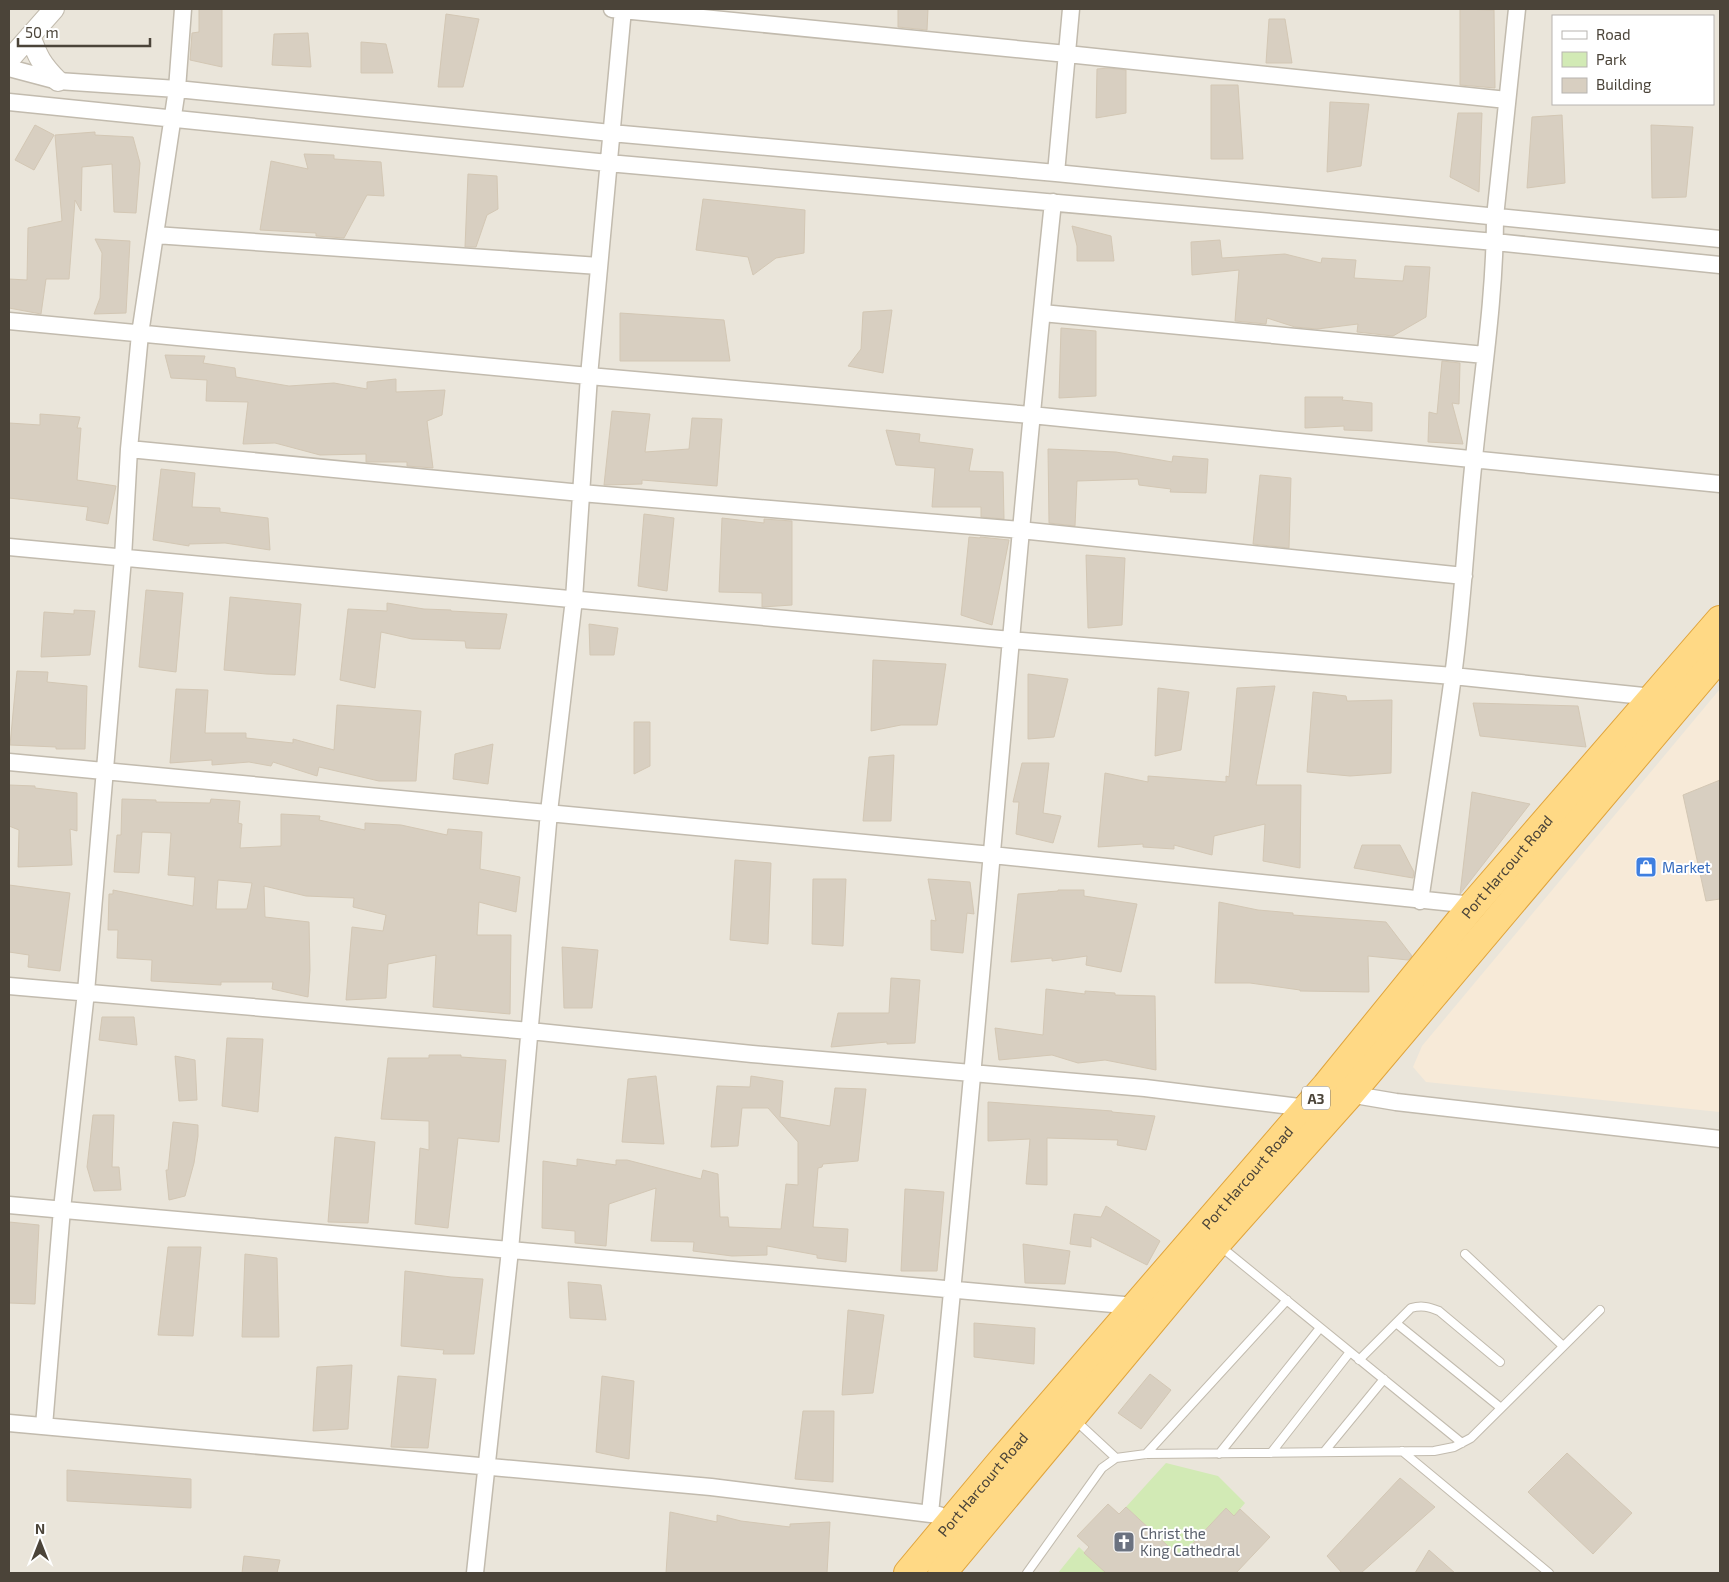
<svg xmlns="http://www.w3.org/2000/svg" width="1729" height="1582" font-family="'Exo 2',sans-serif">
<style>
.residential{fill:#eae5da;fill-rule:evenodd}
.commercial{fill:#f7ead8}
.green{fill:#d2eab5}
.building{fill:#d8cfc1;stroke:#d3c7b4;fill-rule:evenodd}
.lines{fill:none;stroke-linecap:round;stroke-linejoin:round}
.service-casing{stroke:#c2bbae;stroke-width:10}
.minor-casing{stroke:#c2bbae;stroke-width:19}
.tertiary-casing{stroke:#c2bbae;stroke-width:22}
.trunk-casing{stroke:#e0a43c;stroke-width:30}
.service{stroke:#fff;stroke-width:8}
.minor{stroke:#fff;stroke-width:16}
.tertiary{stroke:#fff;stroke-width:20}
.trunk{stroke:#ffd985;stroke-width:28}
.labels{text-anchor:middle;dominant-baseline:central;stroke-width:4;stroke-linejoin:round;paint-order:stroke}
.shield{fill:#fff;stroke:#817c74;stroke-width:1}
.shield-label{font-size:14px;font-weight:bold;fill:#4b4439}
.street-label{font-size:15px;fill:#4b4439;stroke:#fff}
.shop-label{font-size:15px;fill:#366cbe;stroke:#fff;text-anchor:start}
.worship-label{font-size:15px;fill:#5b616d;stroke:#fff;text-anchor:start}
</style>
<rect width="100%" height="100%" fill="#f6f3ec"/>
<path class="residential" d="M 9,9 L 1720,9 L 1720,1573 L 9,1573 ZM 1553,16 L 1713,16 L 1713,104 L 1553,104 Z"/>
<path class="commercial" d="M 1720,689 L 1720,1112 L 1426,1082 L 1413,1067 L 1422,1046 Z"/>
<path class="green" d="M 1166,1463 L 1218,1476 L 1245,1503 L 1234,1516 L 1225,1509 L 1180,1557 L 1126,1507 Z
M 1079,1547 L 1106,1573 L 1058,1573 Z"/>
<path class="building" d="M 199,9 L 222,9 L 222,67 L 190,60 L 192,33 L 199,32 Z
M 898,9 L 928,9 L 927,30 L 898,27 Z
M 1460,9 L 1494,10 L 1495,88 L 1460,85 Z
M 446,14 L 479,19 L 463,87 L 438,87 Z
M 1269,19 L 1285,19 L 1292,63 L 1266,63 Z
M 308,33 L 311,67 L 272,65 L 274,34 Z
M 361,42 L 386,44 L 393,73 L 361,73 Z
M 1109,68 L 1126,70 L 1126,113 L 1096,118 L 1097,69 Z
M 1211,85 L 1238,85 L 1243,159 L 1211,159 Z
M 1330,102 L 1369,104 L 1361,166 L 1327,172 Z
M 1458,113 L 1482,113 L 1479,192 L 1450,177 Z
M 1562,115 L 1565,183 L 1527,188 L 1532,117 Z
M 35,125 L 54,135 L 34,170 L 15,160 Z
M 1651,125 L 1693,127 L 1686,197 L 1652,198 Z
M 95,132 L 95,135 L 133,137 L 140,163 L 136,213 L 114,212 L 112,164 L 82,167 L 81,211 L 75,200 L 69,279 L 46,279 L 41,314 L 9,308 L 9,279 L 27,280 L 28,228 L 62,221 L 55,135 Z
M 304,154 L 334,155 L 334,159 L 381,162 L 384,196 L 367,195 L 344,238 L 316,236 L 316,233 L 260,230 L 271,161 L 308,169 Z
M 468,174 L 497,176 L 498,209 L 487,215 L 476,247 L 465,247 Z
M 703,199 L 805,210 L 804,253 L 776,258 L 753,275 L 748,257 L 696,250 Z
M 1072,226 L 1111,236 L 1114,261 L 1077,261 L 1077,246 Z
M 95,239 L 130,241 L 126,313 L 94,314 L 100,298 L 102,253 Z
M 1220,240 L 1222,258 L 1285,254 L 1321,263 L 1322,258 L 1356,260 L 1354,278 L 1403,281 L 1405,266 L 1430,267 L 1426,317 L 1393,336 L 1357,332 L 1358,324 L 1317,329 L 1295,327 L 1267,318 L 1266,324 L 1235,321 L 1239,270 L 1192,275 L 1191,242 Z
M 892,310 L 883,373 L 848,366 L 861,349 L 863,312 Z
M 620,313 L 724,320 L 730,361 L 620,361 Z
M 1061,328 L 1096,331 L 1096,396 L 1059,398 Z
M 165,355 L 205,356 L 203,363 L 235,368 L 236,377 L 289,386 L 334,383 L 367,389 L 367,382 L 396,379 L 396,392 L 445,390 L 442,415 L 427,421 L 433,468 L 407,466 L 407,462 L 366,462 L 366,454 L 320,455 L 275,443 L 243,444 L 248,402 L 206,401 L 207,380 L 171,378 Z
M 1442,361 L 1460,363 L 1459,404 L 1452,403 L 1463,444 L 1428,442 L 1429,412 L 1437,414 Z
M 1305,397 L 1343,397 L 1342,400 L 1372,403 L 1372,431 L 1344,430 L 1344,426 L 1305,428 Z
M 612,411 L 650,414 L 645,452 L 689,449 L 692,418 L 722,419 L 717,486 L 642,480 L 642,484 L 604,485 Z
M 40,414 L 80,417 L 77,428 L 81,428 L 77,480 L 116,486 L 108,524 L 86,520 L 88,507 L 9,498 L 9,423 L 40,425 Z
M 886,430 L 920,434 L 919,442 L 973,449 L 969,471 L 1003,472 L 1004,519 L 981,517 L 981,507 L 932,507 L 935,468 L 896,465 Z
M 1048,449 L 1116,452 L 1172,462 L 1173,456 L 1208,459 L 1206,493 L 1170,492 L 1171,489 L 1139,485 L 1138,479 L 1077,481 L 1075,526 L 1049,523 Z
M 161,469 L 195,473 L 192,507 L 220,508 L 220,512 L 268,518 L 270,550 L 225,543 L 189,544 L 189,546 L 153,540 Z
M 1260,475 L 1291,478 L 1289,548 L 1253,544 Z
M 644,514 L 674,518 L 667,591 L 638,586 Z
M 722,518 L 764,523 L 764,519 L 792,521 L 792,605 L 762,607 L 762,593 L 719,592 Z
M 969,537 L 980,538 L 980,537 L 1009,540 L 992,625 L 961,615 Z
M 1086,555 L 1125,558 L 1122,625 L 1088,628 Z
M 146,590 L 183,593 L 176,672 L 139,667 Z
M 230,597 L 301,604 L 295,675 L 266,674 L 224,670 Z
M 387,603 L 424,609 L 451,610 L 451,611 L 507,614 L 500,649 L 466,648 L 465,641 L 412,639 L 381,632 L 375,688 L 340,680 L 348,609 L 387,611 Z
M 74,610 L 95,611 L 90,655 L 41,657 L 44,612 L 74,614 Z
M 589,624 L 618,628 L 614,655 L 590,655 Z
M 873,660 L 946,664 L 937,725 L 901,725 L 871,731 Z
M 17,671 L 48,672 L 47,682 L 87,686 L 85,749 L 56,749 L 56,747 L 10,745 Z
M 1028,674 L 1068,679 L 1054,737 L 1028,739 Z
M 1275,686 L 1256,785 L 1301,785 L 1300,868 L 1263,861 L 1265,824 L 1214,836 L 1212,855 L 1174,845 L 1174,849 L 1143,847 L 1143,844 L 1098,847 L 1105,773 L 1148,782 L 1148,776 L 1226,782 L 1226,776 L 1229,777 L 1237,688 Z
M 1158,688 L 1189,692 L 1181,750 L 1155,756 Z
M 176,689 L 208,690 L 205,733 L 246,733 L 246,738 L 293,743 L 293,739 L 334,750 L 337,705 L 421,711 L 416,781 L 379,781 L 319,767 L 317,776 L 273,762 L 271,766 L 249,762 L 212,765 L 212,760 L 170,763 Z
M 1313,692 L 1346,696 L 1347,701 L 1392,700 L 1391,773 L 1350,776 L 1307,772 Z
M 1473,703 L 1578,706 L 1586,747 L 1480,736 Z
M 634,722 L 650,722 L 650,766 L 634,774 Z
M 493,744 L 488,784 L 453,779 L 455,754 Z
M 894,755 L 891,821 L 863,821 L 869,757 Z
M 1022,763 L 1049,763 L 1043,813 L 1061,816 L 1053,843 L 1016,834 L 1019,802 L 1013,802 Z
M 1720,780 L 1720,899 L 1706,901 L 1683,795 Z
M 9,785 L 35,786 L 35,788 L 77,793 L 77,831 L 70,829 L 72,865 L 18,867 L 19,830 L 9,826 Z
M 1472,792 L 1530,804 L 1460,894 Z
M 122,799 L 156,800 L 156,802 L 210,803 L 211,799 L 240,801 L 238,823 L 242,824 L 240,848 L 281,846 L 281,814 L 320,816 L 319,820 L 365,830 L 365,823 L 401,825 L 447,835 L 448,829 L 482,832 L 480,869 L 520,877 L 516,912 L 479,902 L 477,935 L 511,935 L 510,1014 L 433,1007 L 436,955 L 388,964 L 386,998 L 346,1000 L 352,927 L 383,931 L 386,915 L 353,907 L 354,898 L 306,896 L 264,886 L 265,917 L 309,922 L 310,970 L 308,997 L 272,989 L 273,982 L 221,982 L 221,985 L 151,981 L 152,960 L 117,958 L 118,930 L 108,930 L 109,894 L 113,894 L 113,890 L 193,906 L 195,877 L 168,875 L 171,833 L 142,832 L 139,873 L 114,872 L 117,835 L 121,835 ZM 218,880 L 252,883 L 247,909 L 216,909 Z
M 1362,845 L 1400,845 L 1414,872 L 1413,878 L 1354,868 Z
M 735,860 L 771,863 L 768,944 L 730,940 Z
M 813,879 L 846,879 L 843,946 L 812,944 Z
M 928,879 L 970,882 L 974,914 L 967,913 L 963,953 L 931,950 L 931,920 L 936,921 Z
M 9,885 L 70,893 L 60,971 L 28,967 L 29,955 L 9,952 Z
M 1058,890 L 1084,890 L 1084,896 L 1137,904 L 1121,972 L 1086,965 L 1087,956 L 1052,961 L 1052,958 L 1011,962 L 1018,894 L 1058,891 Z
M 1219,902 L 1258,910 L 1293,913 L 1293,915 L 1386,922 L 1412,956 L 1408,960 L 1368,956 L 1369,992 L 1300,991 L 1300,990 L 1250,983 L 1215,983 Z
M 562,947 L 598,950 L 592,1008 L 564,1008 Z
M 891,978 L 920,980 L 915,1043 L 887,1044 L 887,1042 L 831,1047 L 838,1013 L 889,1013 Z
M 1046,989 L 1085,994 L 1085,991 L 1115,993 L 1115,995 L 1155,996 L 1156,1070 L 1105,1060 L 1078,1063 L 1052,1055 L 999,1060 L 995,1028 L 1043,1035 Z
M 102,1017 L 134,1017 L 137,1045 L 99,1040 Z
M 227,1038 L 263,1039 L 258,1112 L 222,1106 Z
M 429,1055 L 461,1055 L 461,1057 L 506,1060 L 499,1142 L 458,1138 L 448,1228 L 415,1224 L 420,1148 L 429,1150 L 429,1121 L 381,1119 L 388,1058 L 429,1058 Z
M 175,1056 L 195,1060 L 197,1100 L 179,1101 Z
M 656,1076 L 664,1144 L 622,1142 L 628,1079 Z
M 751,1076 L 783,1081 L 780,1117 L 830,1126 L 835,1088 L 866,1089 L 858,1161 L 823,1164 L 822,1167 L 818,1168 L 813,1227 L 848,1229 L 846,1262 L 817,1258 L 817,1255 L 767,1246 L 767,1255 L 732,1256 L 693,1251 L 694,1242 L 651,1241 L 656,1188 L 609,1204 L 606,1246 L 575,1243 L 575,1231 L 542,1228 L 543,1161 L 577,1166 L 577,1159 L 616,1165 L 616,1160 L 627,1160 L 701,1179 L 703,1170 L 718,1174 L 720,1217 L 728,1217 L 729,1227 L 781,1229 L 786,1184 L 798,1185 L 798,1142 L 768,1108 L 742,1108 L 738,1146 L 711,1147 L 717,1086 L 750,1087 Z
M 988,1102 L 1112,1111 L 1112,1112 L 1155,1116 L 1146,1150 L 1117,1145 L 1118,1140 L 1047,1138 L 1047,1185 L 1026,1184 L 1030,1139 L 988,1141 Z
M 93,1115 L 114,1115 L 112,1167 L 119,1167 L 121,1190 L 94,1191 L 87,1167 Z
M 173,1122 L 198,1125 L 198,1136 L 194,1163 L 185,1196 L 169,1200 L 166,1170 L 168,1170 Z
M 335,1137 L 375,1142 L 368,1223 L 328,1222 Z
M 905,1189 L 944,1192 L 937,1271 L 901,1271 Z
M 1106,1206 L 1160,1241 L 1147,1265 L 1091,1237 L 1091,1247 L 1070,1244 L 1074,1214 L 1101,1217 Z
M 9,1222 L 39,1225 L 35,1304 L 9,1303 Z
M 1023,1244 L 1070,1251 L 1065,1284 L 1025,1283 Z
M 168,1247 L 201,1247 L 193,1336 L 158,1335 Z
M 245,1254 L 277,1258 L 279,1337 L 242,1337 Z
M 405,1271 L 451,1277 L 483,1279 L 474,1354 L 443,1354 L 444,1350 L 401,1346 Z
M 568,1282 L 601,1285 L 606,1320 L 570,1318 Z
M 848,1310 L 884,1315 L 873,1393 L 842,1395 Z
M 974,1323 L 1035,1328 L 1034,1364 L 974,1357 Z
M 352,1365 L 348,1429 L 313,1431 L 317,1367 Z
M 1150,1374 L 1171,1390 L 1141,1429 L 1118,1413 Z
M 398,1376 L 436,1379 L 428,1448 L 391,1447 Z
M 602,1376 L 634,1381 L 629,1459 L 596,1452 Z
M 803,1411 L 834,1411 L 833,1482 L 795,1479 Z
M 1567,1453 L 1632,1513 L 1593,1554 L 1528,1492 Z
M 67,1470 L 191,1479 L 191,1508 L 67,1501 Z
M 1400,1478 L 1435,1507 L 1361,1573 L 1342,1573 L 1327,1556 Z
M 1108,1504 L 1119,1514 L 1126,1507 L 1180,1557 L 1226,1508 L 1234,1516 L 1240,1509 L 1270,1537 L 1236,1573 L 1106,1573 L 1084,1553 L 1089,1547 L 1077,1536 Z
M 670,1512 L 717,1522 L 717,1515 L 741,1521 L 790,1527 L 790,1524 L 830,1522 L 827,1573 L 666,1573 Z
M 1429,1550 L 1455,1573 L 1415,1573 Z
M 244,1556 L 280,1560 L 277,1573 L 242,1573 Z"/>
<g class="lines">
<g class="service-casing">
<path id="service" d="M 1220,1246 L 1462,1443
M 1465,1254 L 1563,1346
M 1396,1323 L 1501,1408
M 1359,1360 L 1411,1308 C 1422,1305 1429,1307 1439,1311 L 1500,1362
M 1075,1420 L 1116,1458
M 1402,1451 L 1549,1573
M 1324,1452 L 1384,1379
M 1271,1453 L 1350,1352
M 1146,1454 L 1287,1300
M 1219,1454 L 1320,1328
M 1027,1573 L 1102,1468 L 1116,1458 L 1146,1454 L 1434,1451 L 1454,1447 L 1471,1438 L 1600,1310"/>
</g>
<g class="minor-casing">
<path id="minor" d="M 612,9 L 1067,54 L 1507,100
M 9,68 L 58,81 L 177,89 L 611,133 L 1056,173 L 1720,239
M 9,102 L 608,163 L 1495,242 L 1720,265
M 1056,173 L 1071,9
M 155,235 L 599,266
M 1042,313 L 1485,355
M 9,321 L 589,376 L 1031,415 L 1720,484
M 129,449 L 581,493 L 1020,530 L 1464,576
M 9,547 L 1011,640 L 1453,676 L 1653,697
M 9,762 L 992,855 L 1473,905
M 1420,901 C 1431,826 1443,751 1453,676 C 1463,604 1466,531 1474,458 C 1482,378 1495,298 1495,217 L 1517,9
M 9,986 L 530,1031 L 752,1054 L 1145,1088 L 1307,1108
M 1343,1093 L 1396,1102 L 1720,1139
M 9,1205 L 1135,1306
M 9,1423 L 711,1487 L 939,1515
M 44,1426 L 62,1209 L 86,992 L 123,558 L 129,449 L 140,334 L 177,89 L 183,9
M 930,1513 C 976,1077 1007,639 1053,202
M 475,1573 L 510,1250 L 549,812 L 574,599 L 589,376 L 623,9"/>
</g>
<g class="tertiary-casing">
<path id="tertiary" d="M 30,36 C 38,57 41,64 58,81
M 9,60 L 54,9"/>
</g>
<g class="trunk-casing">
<g id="trunk">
<path id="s1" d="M 908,1573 L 999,1464 L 1326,1086 L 1473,905 L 1720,620"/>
<path d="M 942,1573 L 1217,1243 L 1349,1095 L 1720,656"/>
</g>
</g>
<use href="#service" class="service"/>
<use href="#minor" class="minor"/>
<use href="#tertiary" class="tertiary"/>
<use href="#trunk" class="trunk"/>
</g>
<defs>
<g id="shop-square" transform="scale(1.125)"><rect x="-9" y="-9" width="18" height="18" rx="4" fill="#3f7fe0" stroke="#fff"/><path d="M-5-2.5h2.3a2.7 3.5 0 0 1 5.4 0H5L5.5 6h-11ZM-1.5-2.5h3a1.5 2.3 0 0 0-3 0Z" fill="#fff"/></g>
<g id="church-square" transform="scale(1.125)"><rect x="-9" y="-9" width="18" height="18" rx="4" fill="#6b7280" stroke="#fff"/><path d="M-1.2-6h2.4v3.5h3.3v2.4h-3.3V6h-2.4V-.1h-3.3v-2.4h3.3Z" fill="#fff"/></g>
</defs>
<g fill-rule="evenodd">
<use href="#shop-square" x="1646" y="867"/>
<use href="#church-square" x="1124" y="1542"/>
</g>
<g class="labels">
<rect class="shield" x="1302" y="1086.5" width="28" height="23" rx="4"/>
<g class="shield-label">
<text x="1316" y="1098">A3</text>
</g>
<g class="street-label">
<text stroke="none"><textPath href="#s1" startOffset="926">Port Harcourt Road</textPath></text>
<text stroke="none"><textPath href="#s1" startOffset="521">Port Harcourt Road</textPath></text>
<text stroke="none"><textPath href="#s1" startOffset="116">Port Harcourt Road</textPath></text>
</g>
<g class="shop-label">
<text x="1662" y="867">Market</text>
</g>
<g class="worship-label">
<text x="1140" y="1533">Christ the<tspan x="1140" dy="17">King Cathedral</tspan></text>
</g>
</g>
<rect width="1729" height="1582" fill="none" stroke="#4b4439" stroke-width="20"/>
<rect x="1552" y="15" width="162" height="90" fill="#ffffff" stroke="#b7b4b0"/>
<rect x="1562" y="31" width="25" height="8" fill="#ffffff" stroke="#b7b4b0"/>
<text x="1596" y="40" font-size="15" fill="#4b4439">Road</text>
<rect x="1562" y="52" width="25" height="15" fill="#d2eab5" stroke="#b7b4b0"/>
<text x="1596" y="65" font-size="15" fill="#4b4439">Park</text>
<rect x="1562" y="78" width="25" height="15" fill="#d8cfc1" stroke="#b7b4b0"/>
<text x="1596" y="90" font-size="15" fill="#4b4439">Building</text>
<g transform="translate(40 1542)" stroke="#ffffff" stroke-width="4" paint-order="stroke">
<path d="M0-4L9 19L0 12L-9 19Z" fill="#4b4439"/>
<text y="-8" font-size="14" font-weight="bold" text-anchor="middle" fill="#4b4439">N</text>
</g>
<path d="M18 38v8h132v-8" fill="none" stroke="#4b4439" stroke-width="2.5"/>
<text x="25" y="38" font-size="15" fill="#4b4439" stroke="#ffffff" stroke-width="4" paint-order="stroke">50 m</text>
</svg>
